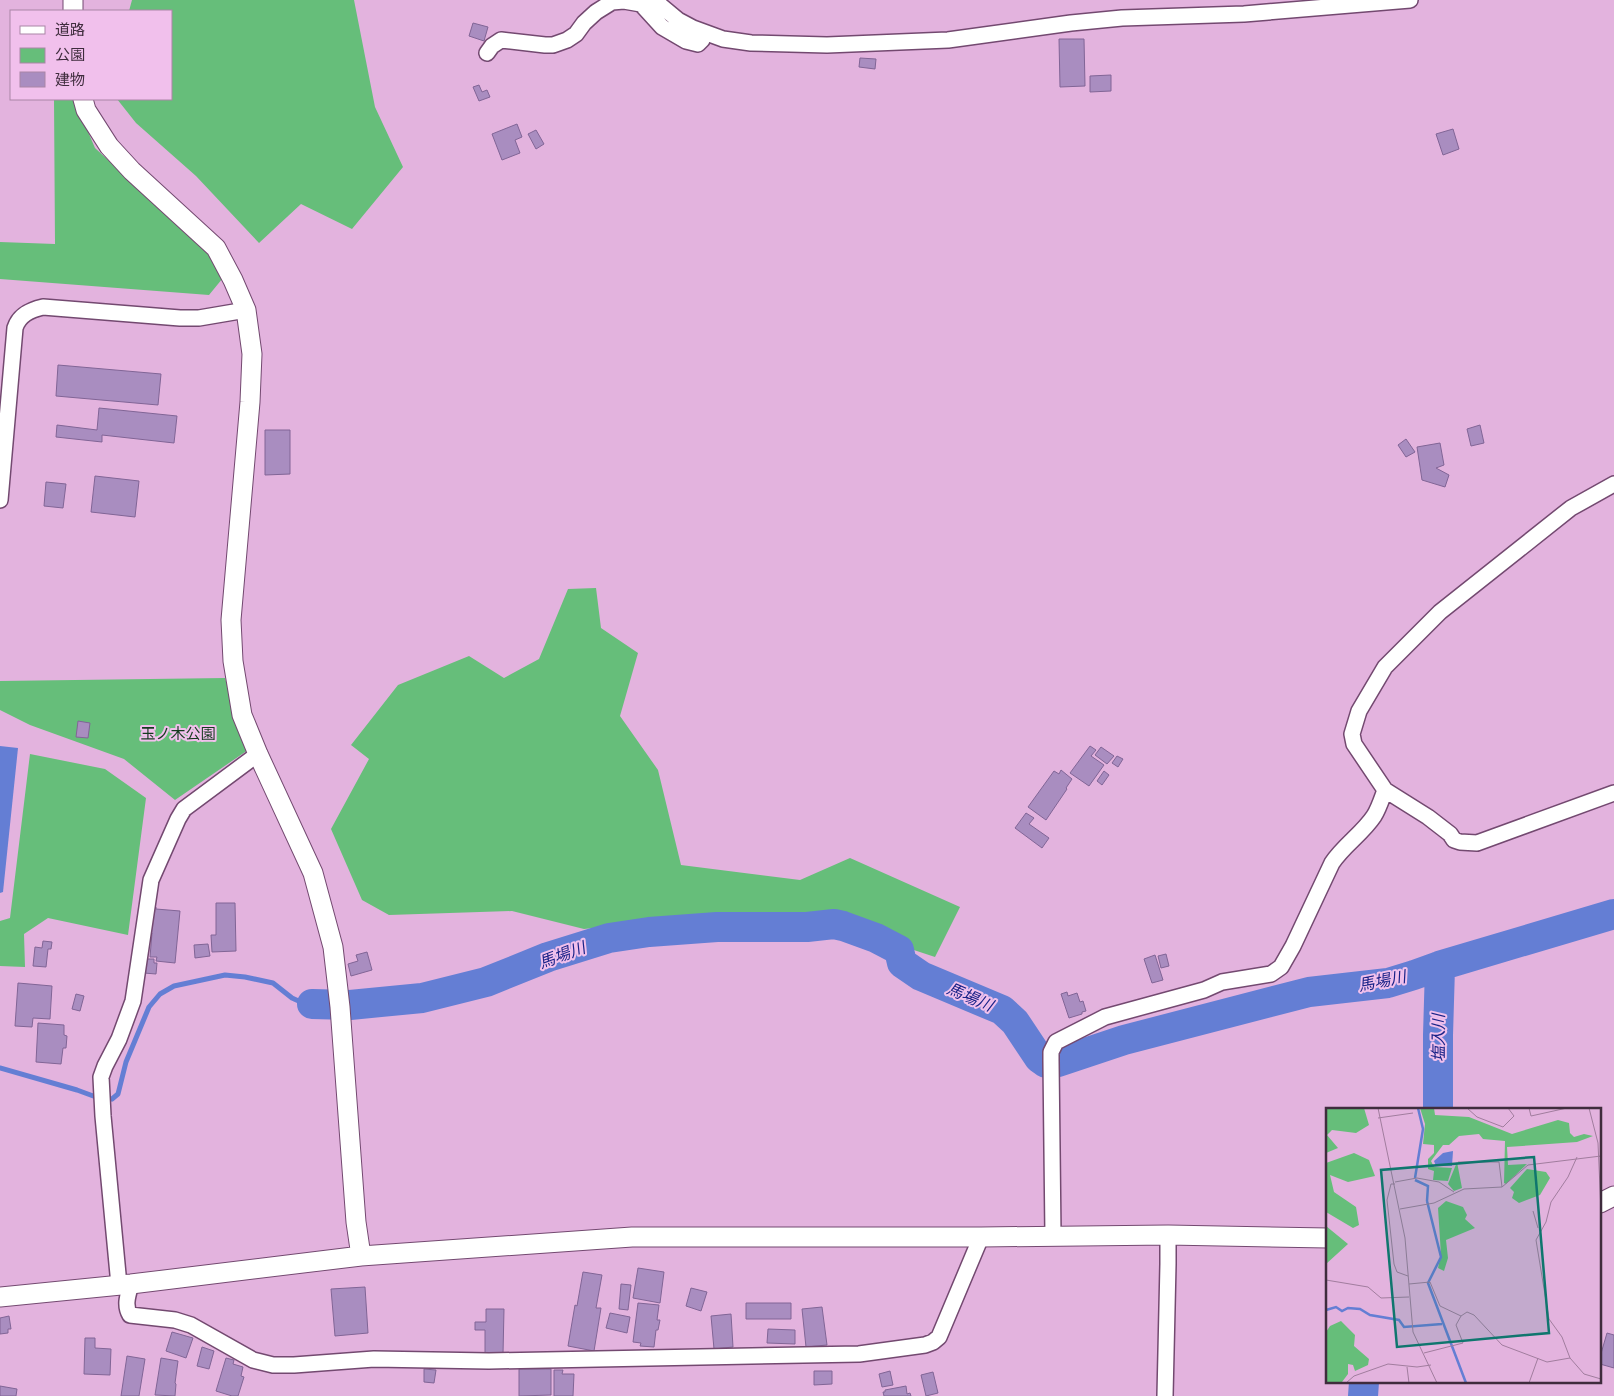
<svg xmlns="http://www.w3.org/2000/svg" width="1614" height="1396" font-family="Helvetica,'Noto Sans JP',sans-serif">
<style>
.green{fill:#66be7a}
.water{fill:#647ed4}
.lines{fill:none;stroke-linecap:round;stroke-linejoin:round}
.stream{stroke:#647ed4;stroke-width:5}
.river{stroke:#647ed4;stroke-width:30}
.building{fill:#a98dc0;stroke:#816596}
.minor-casing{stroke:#734970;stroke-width:18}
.tertiary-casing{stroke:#734970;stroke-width:21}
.minor{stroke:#fff;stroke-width:15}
.tertiary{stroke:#fff;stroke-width:19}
.labels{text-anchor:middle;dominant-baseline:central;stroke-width:4;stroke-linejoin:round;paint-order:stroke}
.park-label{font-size:15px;fill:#143a1e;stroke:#f1c0ec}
.water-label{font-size:16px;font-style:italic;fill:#192287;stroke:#f1c0ec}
.inset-river{fill:none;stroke:#647ed4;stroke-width:2.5}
.inset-road{fill:none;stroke:#a17d9e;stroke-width:1}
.view{fill:#0f766e;fill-opacity:0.15;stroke:#0f766e;stroke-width:2.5}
.inset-edge{fill:none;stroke:#3f2c3d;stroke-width:2.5}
</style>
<rect width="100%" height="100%" fill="#e3b3de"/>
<path class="green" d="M 132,0 L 354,0 L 375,107 L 403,167 L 352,229 L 301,204 L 259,243 L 196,176 L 136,123 L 117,99 L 171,99 L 171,11 L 129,11 Z
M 54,99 L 74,99 L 95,148 L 145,194 L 202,232 L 227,273 L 209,295 L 0,279 L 0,242 L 55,244 Z
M 596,588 L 601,628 L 638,653 L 620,716 L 658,770 L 681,865 L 800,880 L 850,858 L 960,907 L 935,957 L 820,919 L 686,918 L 584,929 L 512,911 L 389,915 L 362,900 L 331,829 L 369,759 L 351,745 L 398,685 L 469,656 L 504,678 L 539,659 L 568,589 Z
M 225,678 L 248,750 L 175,800 L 124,759 L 30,725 L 0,710 L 0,681 Z
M 30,754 L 105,769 L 146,798 L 128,935 L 48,918 L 24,934 L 25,967 L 0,966 L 0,921 L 10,918 Z"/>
<path class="water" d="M 0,746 L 18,748 L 3,892 L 0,893 Z"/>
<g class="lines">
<path class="stream" d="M 0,1068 L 77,1090 L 96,1097
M 112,1099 L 118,1094 L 126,1062 L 149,1007 L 160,994 L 174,986 L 225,975 L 245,977 L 273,983 L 292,998 L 303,1003 L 312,1004"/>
<path class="river" d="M 312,1004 L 350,1005 L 422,998 L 486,982 L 548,957 L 609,938 L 649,932 L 717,927 L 807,927 L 834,924 L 843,926 L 876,938 L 899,950 L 902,963 L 921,976 L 1002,1010 L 1015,1022 L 1039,1058 L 1046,1063 L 1058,1062 L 1124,1040 L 1309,992 L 1388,983 L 1414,975 L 1439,966 L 1614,914
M 1438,1110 L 1438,1035 L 1440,968 L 1439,966
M 1363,1396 L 1364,1382"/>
</g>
<path class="building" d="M 473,23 L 488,27 L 484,41 L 469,36 Z
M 1059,39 L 1084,39 L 1085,86 L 1060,87 Z
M 860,58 L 876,59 L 875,69 L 859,67 Z
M 1111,75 L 1111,91 L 1090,92 L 1090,76 Z
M 479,85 L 482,92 L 487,90 L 490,97 L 479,101 L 473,87 Z
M 517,124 L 522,137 L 515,140 L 520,153 L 502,160 L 492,134 Z
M 1453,129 L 1459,149 L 1443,155 L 1436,134 Z
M 536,130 L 544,144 L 536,149 L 528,134 Z
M 58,365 L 161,374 L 158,405 L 56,396 Z
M 99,408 L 177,416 L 174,443 L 102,435 L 102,442 L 56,437 L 57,425 L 97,430 Z
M 1480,425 L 1484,443 L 1471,446 L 1467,429 Z
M 265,430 L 290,430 L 290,474 L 265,475 Z
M 1406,439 L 1415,452 L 1406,457 L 1398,445 Z
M 1440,443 L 1444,465 L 1436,468 L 1449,475 L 1445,487 L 1422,480 L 1417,447 Z
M 95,476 L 139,481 L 135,517 L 91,512 Z
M 46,482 L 66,484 L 63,508 L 44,506 Z
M 78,721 L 90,723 L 88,738 L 76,737 Z
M 1090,746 L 1096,750 L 1091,756 L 1104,765 L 1089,786 L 1070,773 Z
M 1101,747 L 1114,756 L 1107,764 L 1095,755 Z
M 1117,756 L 1123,759 L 1118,767 L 1112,763 Z
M 1061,770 L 1072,779 L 1066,788 L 1067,789 L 1046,820 L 1028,807 L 1054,771 L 1059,774 Z
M 1104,771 L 1109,775 L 1102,785 L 1097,781 Z
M 1026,813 L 1034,818 L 1029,824 L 1049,838 L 1042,848 L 1015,828 Z
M 216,903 L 235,903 L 236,951 L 212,952 L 211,935 L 216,935 Z
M 150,907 L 156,907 L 156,909 L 180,911 L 175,963 L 156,961 L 157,957 L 150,957 L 152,933 L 147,932 Z
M 43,941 L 52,942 L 51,949 L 48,949 L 46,967 L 33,966 L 35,947 L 42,948 Z
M 208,944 L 210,956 L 195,958 L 194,945 Z
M 367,952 L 372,970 L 351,976 L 348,964 L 358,961 L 356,955 Z
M 1166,954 L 1169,966 L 1161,968 L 1158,956 Z
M 1155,955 L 1163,980 L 1152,983 L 1144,959 Z
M 145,959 L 154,959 L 154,963 L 157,963 L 156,974 L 144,973 Z
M 18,983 L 52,986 L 50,1019 L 33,1018 L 32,1027 L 15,1026 Z
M 1067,992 L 1068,996 L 1077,993 L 1080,1002 L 1083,1001 L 1086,1011 L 1082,1012 L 1082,1014 L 1069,1018 L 1061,994 Z
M 76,994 L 84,996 L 80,1011 L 72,1009 Z
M 38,1023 L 64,1025 L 64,1035 L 67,1036 L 66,1048 L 63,1048 L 61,1064 L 36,1062 Z
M 638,1268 L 664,1272 L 660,1303 L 633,1298 Z
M 583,1272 L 602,1275 L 596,1308 L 601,1308 L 594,1351 L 568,1346 L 575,1305 L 577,1306 Z
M 621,1284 L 631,1285 L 628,1310 L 619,1309 Z
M 365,1287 L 368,1333 L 335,1336 L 331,1289 Z
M 691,1288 L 707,1292 L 701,1311 L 686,1306 Z
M 638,1303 L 659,1305 L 657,1320 L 660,1320 L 658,1330 L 656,1330 L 654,1347 L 640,1346 L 641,1343 L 633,1342 Z
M 746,1303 L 791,1303 L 791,1319 L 746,1319 Z
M 822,1307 L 827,1345 L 806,1347 L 802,1309 Z
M 486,1309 L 504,1309 L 503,1354 L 485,1354 L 485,1330 L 475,1330 L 475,1322 L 486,1322 Z
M 610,1313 L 630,1317 L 627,1333 L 606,1328 Z
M 731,1314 L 733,1347 L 714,1349 L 711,1316 Z
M 9,1316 L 11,1329 L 8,1329 L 8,1333 L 0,1334 L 0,1318 Z
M 768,1329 L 795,1330 L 795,1344 L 767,1343 Z
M 172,1332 L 193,1338 L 186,1358 L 166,1351 Z
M 1607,1333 L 1614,1335 L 1614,1368 L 1600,1364 L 1600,1357 Z
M 85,1338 L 95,1338 L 95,1348 L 111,1349 L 110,1375 L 84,1374 Z
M 202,1347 L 214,1351 L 209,1369 L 197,1366 Z
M 127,1356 L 145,1359 L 139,1396 L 121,1396 Z
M 161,1358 L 178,1361 L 175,1383 L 176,1384 L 175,1396 L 155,1395 Z
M 226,1358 L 234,1360 L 233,1364 L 243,1367 L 241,1376 L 244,1377 L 238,1396 L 232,1396 L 216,1391 Z
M 424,1369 L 436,1370 L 434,1383 L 424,1382 Z
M 519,1369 L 551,1369 L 551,1395 L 519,1396 Z
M 554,1370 L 563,1370 L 562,1374 L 574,1374 L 573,1396 L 554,1396 Z
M 814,1371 L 832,1371 L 832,1384 L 814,1385 Z
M 890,1371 L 893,1385 L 882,1387 L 879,1374 Z
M 933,1372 L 938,1393 L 926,1396 L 921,1375 Z
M 0,1386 L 17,1389 L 16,1396 L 0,1396 Z
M 906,1386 L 907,1394 L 910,1393 L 911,1396 L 884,1396 L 883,1392 L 885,1392 L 885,1390 Z"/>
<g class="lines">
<g class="minor-casing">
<path id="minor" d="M 654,0 L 678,20 L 693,28 L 723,39 L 751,43 L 827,45 L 948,40 L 1071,23 L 1122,18 L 1244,14 L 1410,0
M 487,53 L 492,46 L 501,40 L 545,45 L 553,45 L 567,40 L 576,34 L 584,23 L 596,12 L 612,2 L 624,1 L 641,4 L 662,27 L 686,41 L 698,44 L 702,40 L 704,33
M 0,500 L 15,328 C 19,315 30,310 43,307 L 180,318 L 199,318 L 246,310
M 1385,790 L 1428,817 L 1450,834 L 1454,840 L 1460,842 L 1477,843 L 1614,793
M 1053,1236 L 1051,1061 L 1051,1052 L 1056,1042 L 1105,1017 L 1204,990 L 1222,982 L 1271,974 L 1281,967 L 1293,946 L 1332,863 C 1344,845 1362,834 1374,816 C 1379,808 1382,798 1385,790 L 1354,744 L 1352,734 L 1359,711 L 1385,667 L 1440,612 L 1571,508 L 1614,484
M 131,1284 C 128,1295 124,1305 130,1315 L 175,1320 L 191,1325 L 253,1360 L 273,1365 L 294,1365 L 374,1359 L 489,1361 L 859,1354 L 925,1345 L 933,1342 L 939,1337 L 981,1237
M 119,1285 L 103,1116 L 101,1077 L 105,1066 L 119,1039 L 133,1001 L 151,880 L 178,819 L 184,809 L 258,754
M 1165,1396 L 1168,1264 L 1168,1235"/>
</g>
<g class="tertiary-casing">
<path id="tertiary" d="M 73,11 L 73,0
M 83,99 L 86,110 L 109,146 L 132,171 L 216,248 L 233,280 L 246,310 L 252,354 L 250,402 L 231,620 L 233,661 L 242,715 L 258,754 L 313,873 L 333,947 L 340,1007 L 356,1222 L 361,1256
M 1600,1203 L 1614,1196
M 0,1297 L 131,1284 L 361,1256 L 632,1237 L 981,1237 L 1168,1235 L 1328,1238"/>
</g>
<use href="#minor" class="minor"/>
<use href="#tertiary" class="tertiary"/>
</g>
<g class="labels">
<g class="park-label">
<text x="178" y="733">玉ノ木公園</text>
</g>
<g class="water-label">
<text transform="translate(562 955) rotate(-20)">馬場川</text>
<text transform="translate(1382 981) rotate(-11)">馬場川</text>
<text transform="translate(970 997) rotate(23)">馬場川</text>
<text transform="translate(1438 1038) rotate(-90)">塩入川</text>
</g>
</g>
<g transform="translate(1326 1108)">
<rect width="275" height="275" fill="#e3b3de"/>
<path d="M 0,0 L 38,0 L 43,17 L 30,25 L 6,22 L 1,27 L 12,40 L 0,45 ZM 94,0 L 108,0 L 109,7 L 143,9 L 186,26 L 232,12 L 243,15 L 244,25 L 248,29 L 258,26 L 267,28 L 251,34 L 181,39 L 182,57 L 201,56 L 180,76 L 178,75 L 179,33 L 157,31 L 153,26 L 133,28 L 123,37 L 117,37 L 105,53 L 108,59 L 126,60 L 122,73 L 107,72 L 108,63 L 102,61 L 102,51 L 108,45 L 108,37 L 97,36 L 99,16 ZM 28,45 L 43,52 L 49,68 L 22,74 L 4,67 L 8,84 L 30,99 L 33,117 L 27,120 L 0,104 L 0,55 ZM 131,54 L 136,80 L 128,83 L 122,76 ZM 201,61 L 220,64 L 224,70 L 214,87 L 193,95 L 186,90 L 188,84 L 184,80 ZM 120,93 L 137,99 L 141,107 L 139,111 L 149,120 L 120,132 L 122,150 L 118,163 L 112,160 L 115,147 L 112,100 ZM 0,118 L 22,136 L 0,156 ZM 15,213 L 29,227 L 28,238 L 43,251 L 42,257 L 29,263 L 27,257 L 22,256 L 22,266 L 16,274 L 0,275 L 0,224 L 4,218 Z" fill="#66be7a"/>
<path d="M 127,43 L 126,58 L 110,58 L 108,53 L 117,45 Z" fill="#647ed4"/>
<path class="inset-river" d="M 89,70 L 97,21 L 92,0M 89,72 L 102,78 L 101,93M 101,93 L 115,149 L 102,175 L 140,275M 0,202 L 10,199 L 16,203 L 22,200 L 34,201 L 44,207 L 73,212 L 78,219 L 116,216"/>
<path class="inset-road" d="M 52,0 L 79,130 L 87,224 L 111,275M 141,0 L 151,9 L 177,19 L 188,8 L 182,0M 203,0 L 205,8 L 241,0M 263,0 L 272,35 L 275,103M 52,10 L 87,5M 132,54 L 173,54 L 176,79M 69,74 L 91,70 L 113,74 L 128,84M 69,76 L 65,76 L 61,92 L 68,156 L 71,164 L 82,168M 74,101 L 108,95 L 138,81 L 176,79 L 202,57 L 275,48M 207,103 L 212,120M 0,172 L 42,179 L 55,190 L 83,189M 83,176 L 104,174 L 114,198 L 135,208 L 141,204 L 148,207 L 176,237 L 221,254 L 244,250 L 258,266 L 275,271M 98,245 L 137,235 L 130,217 L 135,208M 244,250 L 236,229 L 223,211 L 210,132 L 220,114 L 225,94 L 242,69 L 251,49M 81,259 L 83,275M 20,275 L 28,268 L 62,256 L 91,259 L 105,257M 203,275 L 212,250"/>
<path class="view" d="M 208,49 L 223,225 L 71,239 L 55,62 Z"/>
<rect width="275" height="275" class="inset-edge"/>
</g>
<rect x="10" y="10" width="162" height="90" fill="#f1c0ec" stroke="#aa85a6"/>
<rect x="20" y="26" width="25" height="8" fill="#ffffff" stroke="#aa85a6"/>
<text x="55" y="35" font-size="15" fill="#3f2c3d">道路</text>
<rect x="20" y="48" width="25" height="15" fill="#66be7a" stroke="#aa85a6"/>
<text x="55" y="60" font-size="15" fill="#3f2c3d">公園</text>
<rect x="20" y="72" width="25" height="15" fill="#a98dc0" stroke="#aa85a6"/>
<text x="55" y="85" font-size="15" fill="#3f2c3d">建物</text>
</svg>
